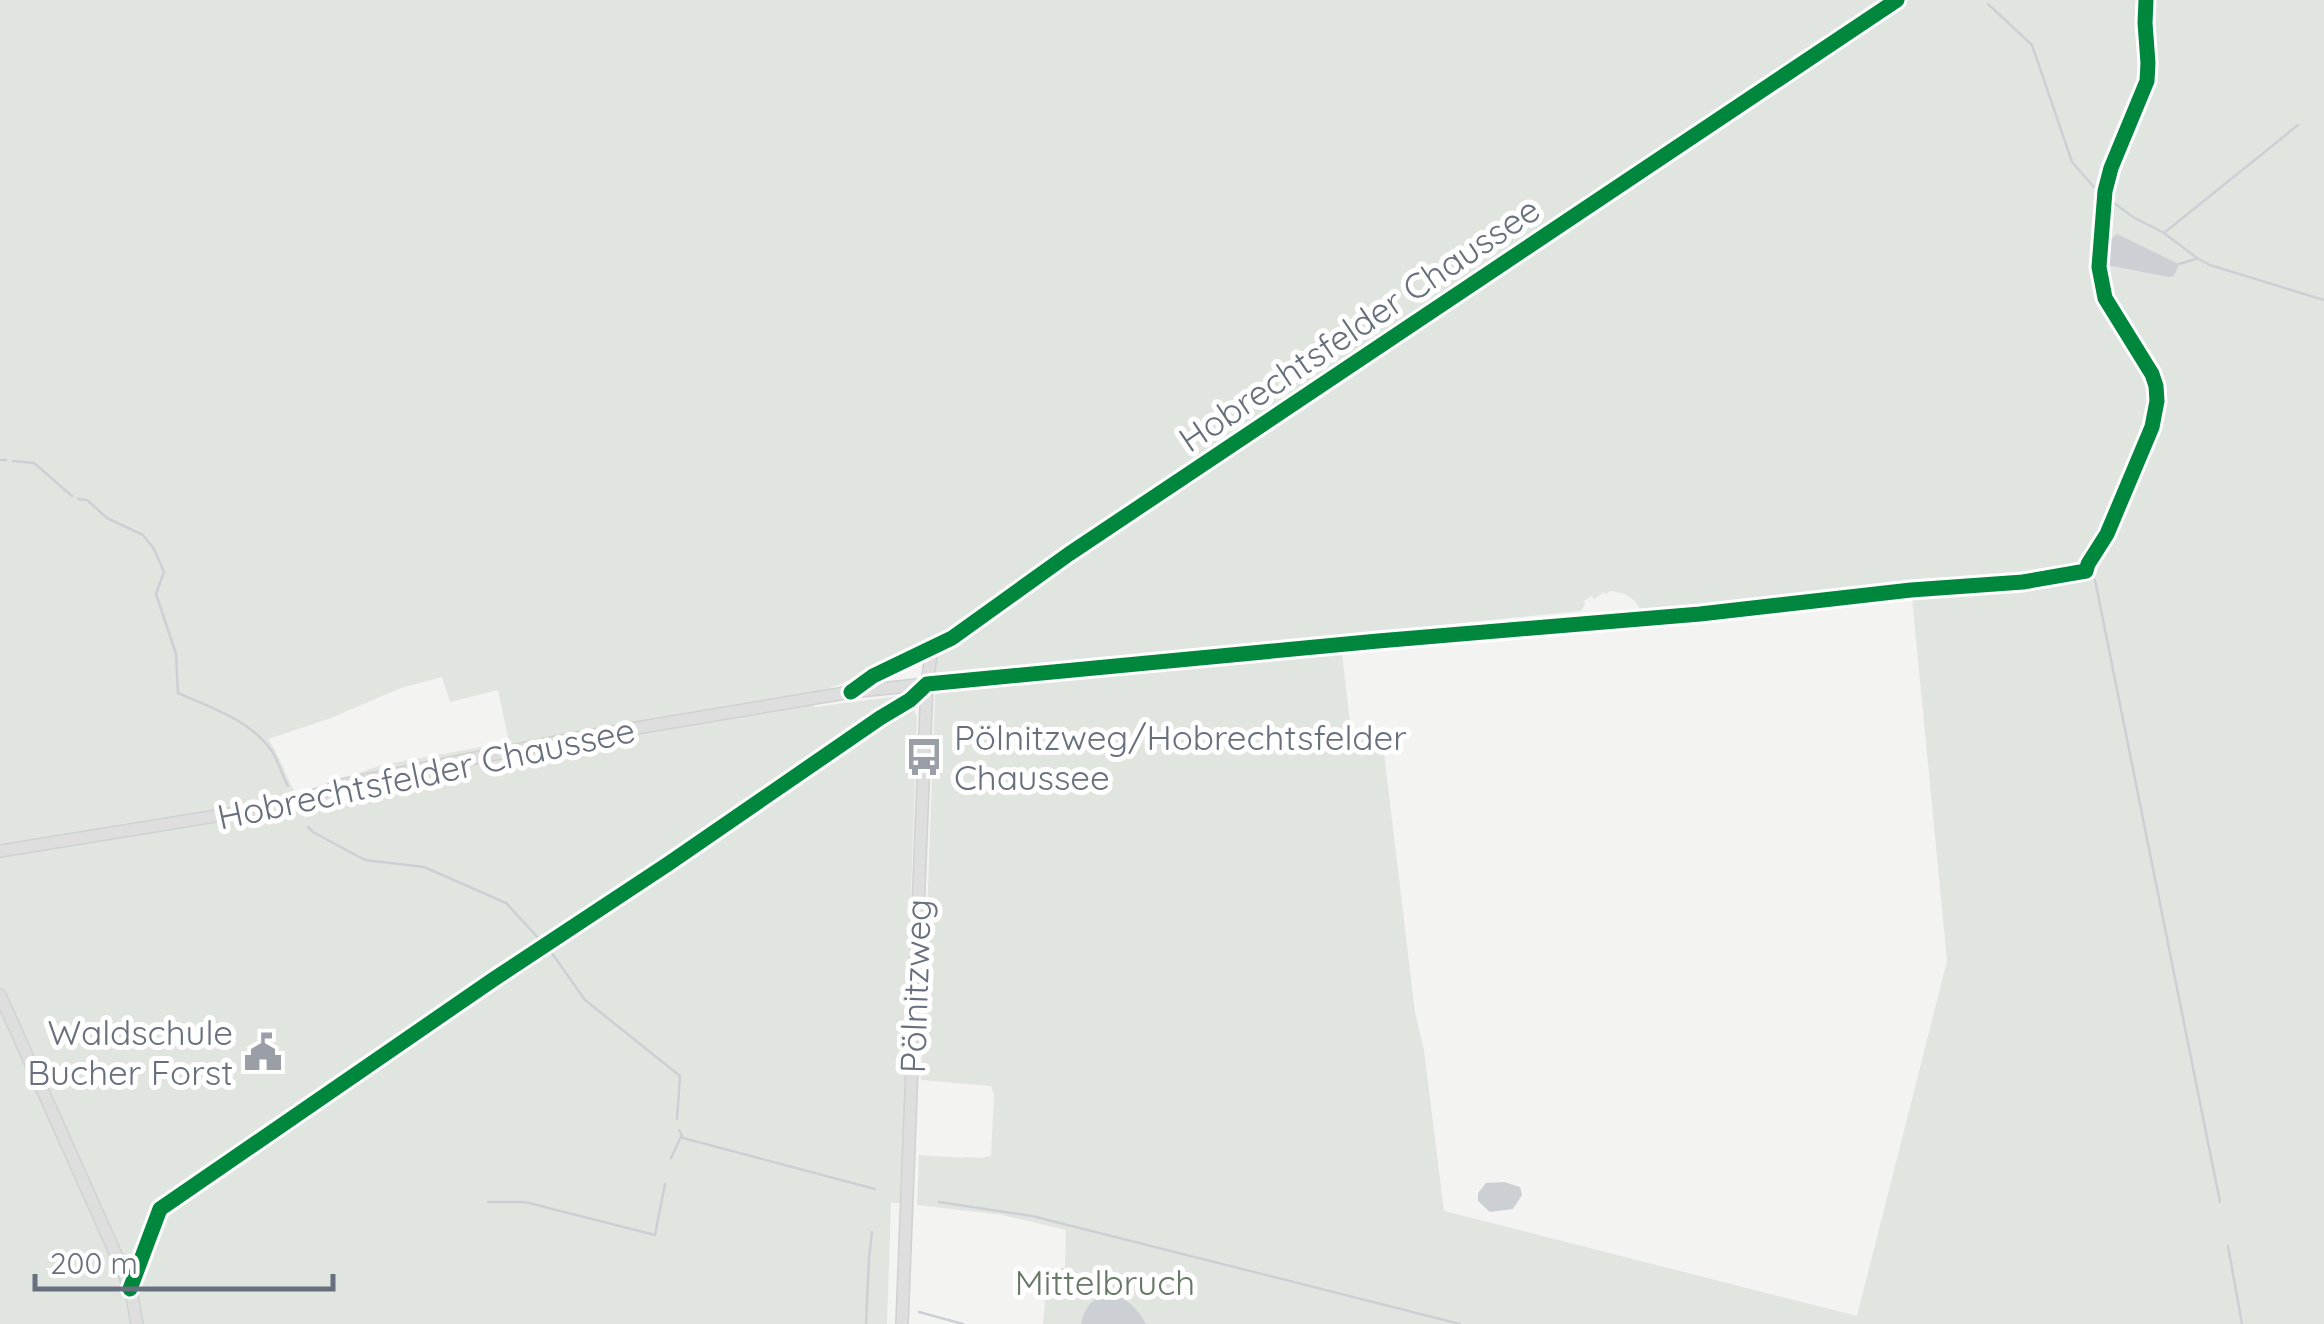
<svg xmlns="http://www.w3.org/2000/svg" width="2324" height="1324" font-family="Quicksand,sans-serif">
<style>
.green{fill:#e1e5e0;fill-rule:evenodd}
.water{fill:#ccd0d4}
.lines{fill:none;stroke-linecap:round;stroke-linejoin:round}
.stream{stroke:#ccd0d4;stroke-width:2.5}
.secondary-casing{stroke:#d0d1d1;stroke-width:14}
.street{stroke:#c8c8c9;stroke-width:8}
.secondary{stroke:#dedede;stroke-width:11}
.cycleway-casing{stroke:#fff;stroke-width:21}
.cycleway{stroke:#00873e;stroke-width:15}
.labels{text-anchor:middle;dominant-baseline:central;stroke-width:10;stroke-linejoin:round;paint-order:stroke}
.street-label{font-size:35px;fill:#68707e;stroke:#fff}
.poi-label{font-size:35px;fill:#68707e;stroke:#fff;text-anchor:start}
.park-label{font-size:35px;fill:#667765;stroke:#fff}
</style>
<rect width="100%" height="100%" fill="#f3f3f2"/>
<path class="green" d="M 0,0 L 2324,0 L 2324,1324 L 1043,1324 L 1048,1268 L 1065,1268 L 1066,1230 L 1002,1215 L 917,1205 L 919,1155 L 964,1158 L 965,1157 L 980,1158 L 991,1156 L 994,1095 L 991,1086 L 921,1080 L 935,693 L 1342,653 L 1352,740 L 1382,736 L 1415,1012 L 1424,1050 L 1444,1211 L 1857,1316 L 1947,961 L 1912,598 L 1636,624 L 1641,614 C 1638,599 1625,592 1610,591 L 1606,594 L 1604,592 L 1594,599 L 1591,596 L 1584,601 L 1585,604 L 1581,611 L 932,675 L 938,655 L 957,644 L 947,634 L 843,683 L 824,690 L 806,693 L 815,707 L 898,696 L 910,702 L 917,717 L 901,1203 L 891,1203 L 887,1324 L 0,1324 ZM 442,677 L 450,702 L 498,690 L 509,742 L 382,765 L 296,794 C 286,776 280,756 268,739 L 331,718 L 401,688 Z"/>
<path class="water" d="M 2117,234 L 2179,264 L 2174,276 L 2169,277 L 2106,265 L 2107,242 Z
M 1504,1182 L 1520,1187 L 1522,1195 L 1513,1209 L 1490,1212 L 1478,1201 L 1478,1193 L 1486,1183 Z
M 1115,1294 C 1130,1302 1138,1309 1146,1324 L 1081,1324 C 1086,1303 1094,1297 1115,1294 Z"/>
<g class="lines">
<path class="stream" d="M 1988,4 L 2032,45 L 2072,162 L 2094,187
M 2110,200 L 2133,217 L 2164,233 L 2197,258 L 2210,265 L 2324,300
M 2164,233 L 2298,125
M 2179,264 L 2196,259
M 0,460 L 6,460
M 13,461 L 34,463 L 72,496
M 78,499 L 87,500 L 107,518 L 143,535 L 154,549 L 164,572 L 156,594 L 176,654 L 178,693 C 211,708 249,719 271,750 C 277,758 282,775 288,786
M 2095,580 L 2220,1202
M 308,827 L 313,832 L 365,860 L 424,867 L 506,903 L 542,942
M 549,949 L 585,1000 L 680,1076 L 677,1119
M 679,1130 L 683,1138 L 875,1189
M 671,1158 L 681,1137
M 488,1202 L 525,1202 L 655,1235 L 665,1184
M 939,1202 L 1032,1216 L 1460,1324
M 2228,1246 L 2242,1324
M 919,1312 L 963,1324
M 866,1324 L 869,1258 L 872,1232"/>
<g class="secondary-casing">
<path id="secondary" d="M 851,692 L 873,676 L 952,638 L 1069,554 L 1897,0
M 0,851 L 290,804 L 345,784 L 571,739 L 851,692 L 927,684
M 0,995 L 122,1268 L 132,1296 L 137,1324
M 902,1324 L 924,757 L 927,684 L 932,647"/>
</g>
<path class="street" d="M 927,684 L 1378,641 L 1642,619"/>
<use href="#secondary" class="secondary"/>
<g class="cycleway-casing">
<path id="cycleway" d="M 851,692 L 873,676 L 952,638 L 1069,554 L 1897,0
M 130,1289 L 160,1209 L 494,979 L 668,864 L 880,718 L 910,700 L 927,684 L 1378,641 L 1700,614 L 1911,590 L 2023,582 L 2086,571 L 2088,564 L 2107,534 L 2152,427 L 2157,401 L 2156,386 L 2152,374 L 2105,298 L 2099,267 L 2105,191 L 2111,168 L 2147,81 L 2148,63 L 2145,23 L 2146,0"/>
</g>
<use href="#cycleway" class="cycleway"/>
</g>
<defs>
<g id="bus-bare" transform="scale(3)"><path d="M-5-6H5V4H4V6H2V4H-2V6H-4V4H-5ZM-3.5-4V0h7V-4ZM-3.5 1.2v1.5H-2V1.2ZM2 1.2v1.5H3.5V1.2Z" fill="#999ea7" stroke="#fff" stroke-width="2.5" paint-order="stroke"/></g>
<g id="civic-bare" transform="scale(3)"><path d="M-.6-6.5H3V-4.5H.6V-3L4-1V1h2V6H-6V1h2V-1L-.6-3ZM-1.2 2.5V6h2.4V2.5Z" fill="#999ea7" stroke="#fff" stroke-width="2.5" paint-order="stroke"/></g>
</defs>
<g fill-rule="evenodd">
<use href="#bus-bare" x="924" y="757"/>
<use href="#civic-bare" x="263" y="1052"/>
</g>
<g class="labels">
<g class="street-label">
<text transform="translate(1359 324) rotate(-34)">Hobrechtsfelder Chaussee</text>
<text transform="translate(426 773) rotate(-12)">Hobrechtsfelder Chaussee</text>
<text transform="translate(915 986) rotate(-88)">Pölnitzweg</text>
</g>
<g class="poi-label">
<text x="954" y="737">Pölnitzweg/Hobrechtsfelder<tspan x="954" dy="40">Chaussee</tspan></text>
<text x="233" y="1032" text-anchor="end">Waldschule<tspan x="233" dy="40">Bucher Forst</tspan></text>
</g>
<g class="park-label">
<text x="1105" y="1282">Mittelbruch</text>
</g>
</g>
<path d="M35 1274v15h298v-15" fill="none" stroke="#68707e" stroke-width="5"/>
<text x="50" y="1274" font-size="30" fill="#68707e" stroke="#ffffff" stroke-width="8" paint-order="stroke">200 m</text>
</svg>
